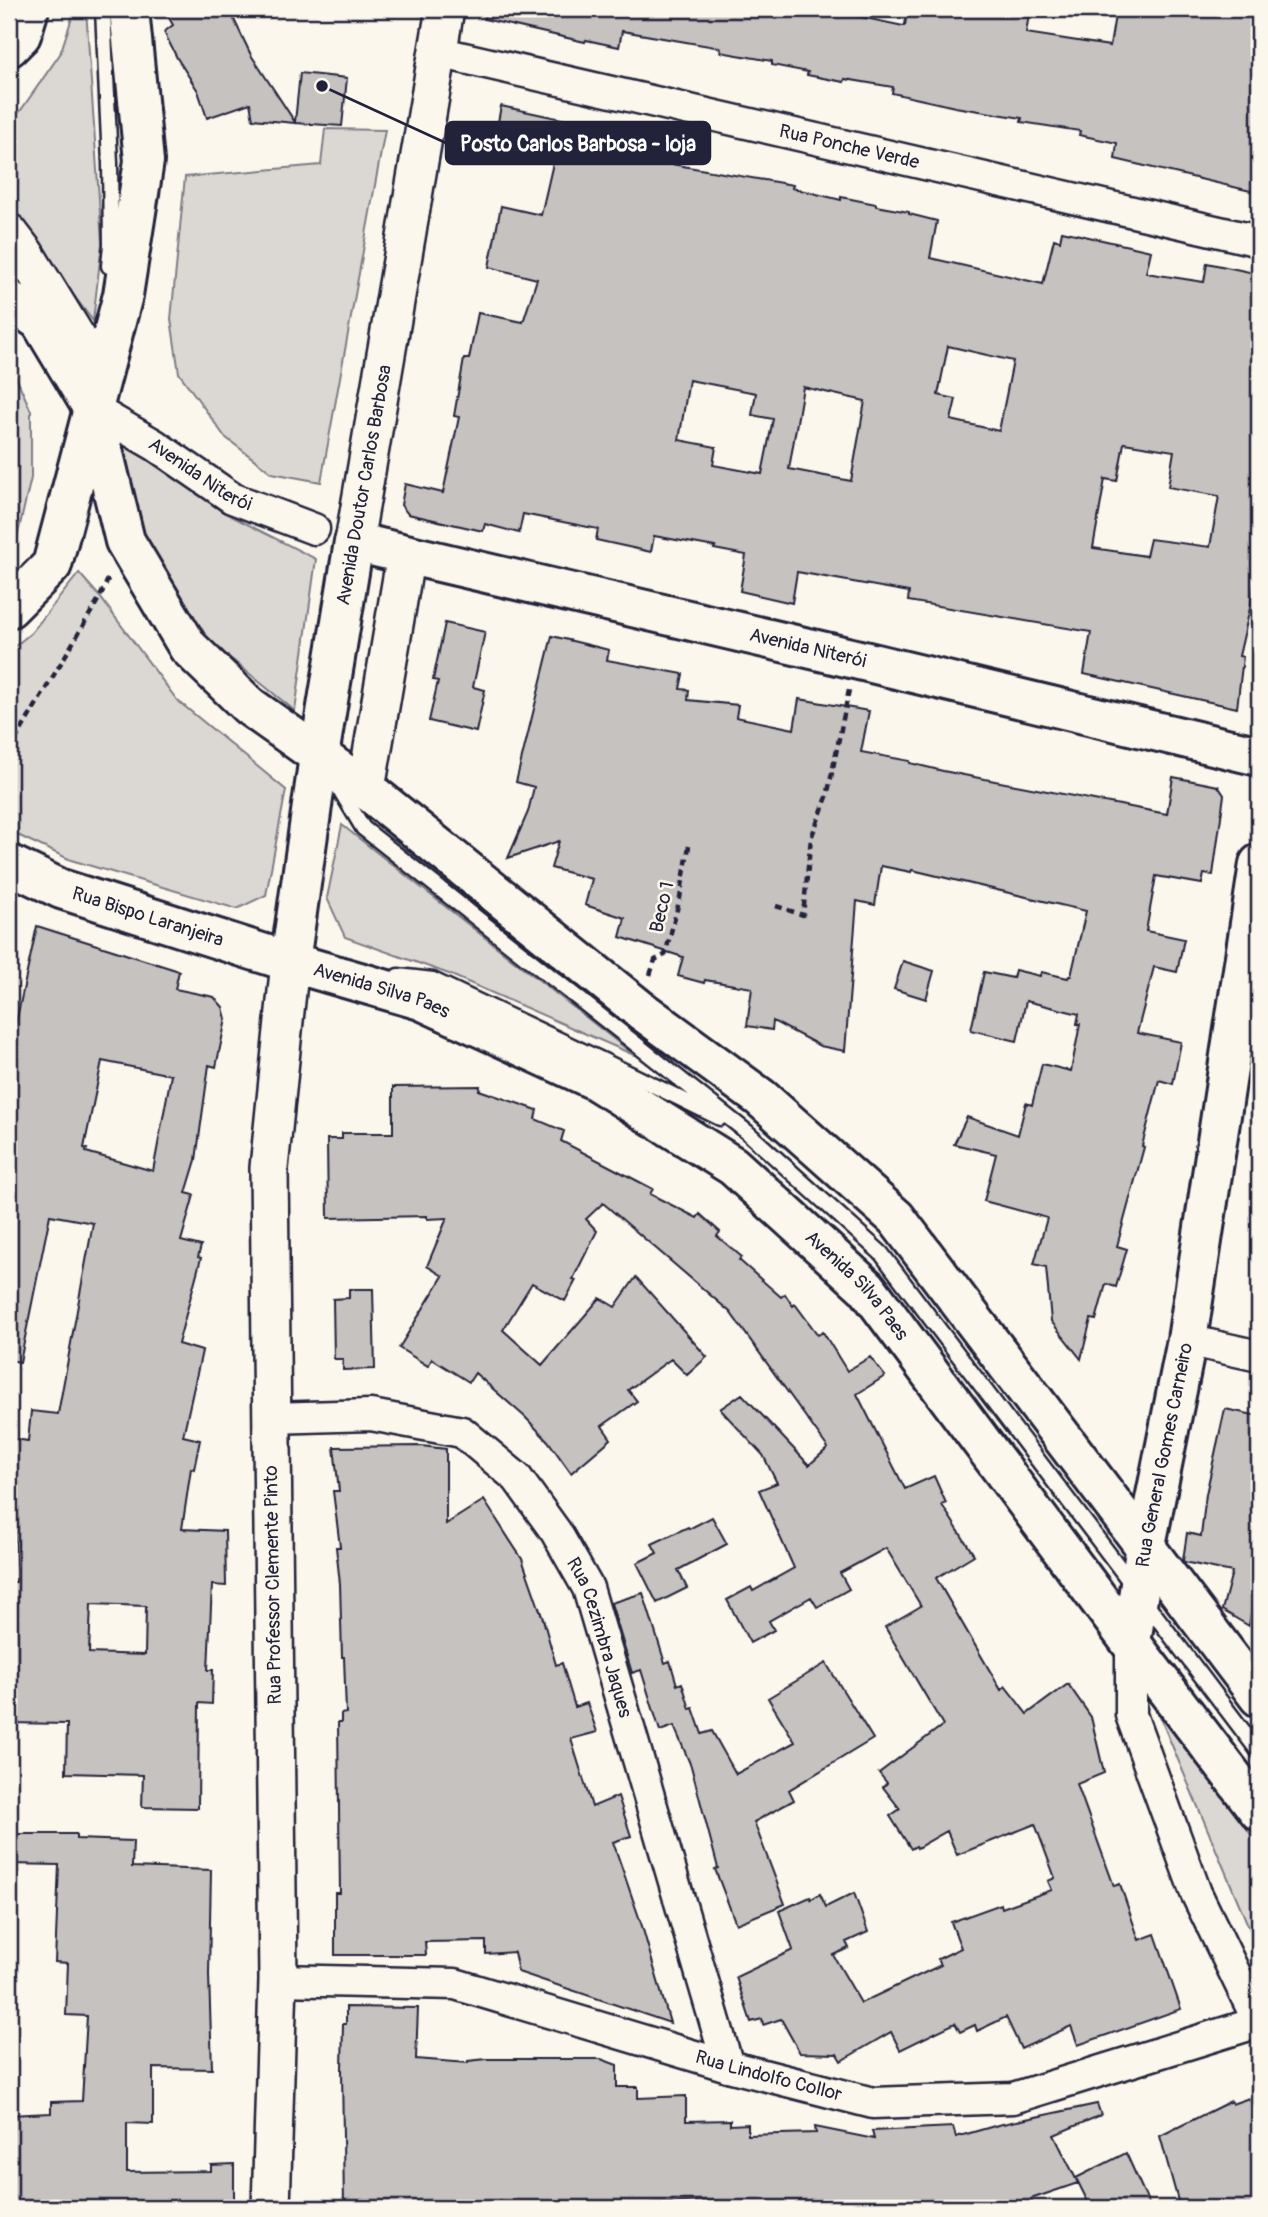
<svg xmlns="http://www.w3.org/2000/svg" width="1268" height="2217" font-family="Pangolin,sans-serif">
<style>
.green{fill:#dbd8d3;stroke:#7e7d87;stroke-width:2}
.building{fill:#c6c2c0;stroke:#22223b;stroke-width:2;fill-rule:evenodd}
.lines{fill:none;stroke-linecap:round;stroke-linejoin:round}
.service-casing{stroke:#22223b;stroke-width:19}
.minor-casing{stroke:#22223b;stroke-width:35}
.tertiary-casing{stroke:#22223b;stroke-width:42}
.secondary-casing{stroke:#22223b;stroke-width:44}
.path{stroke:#22223b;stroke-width:4.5;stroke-dasharray:7 5;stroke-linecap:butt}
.service{stroke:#fbf7ec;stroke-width:14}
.minor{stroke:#fbf7ec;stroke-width:30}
.tertiary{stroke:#fbf7ec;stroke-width:37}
.secondary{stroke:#fbf7ec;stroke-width:38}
.labels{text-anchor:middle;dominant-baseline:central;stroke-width:5;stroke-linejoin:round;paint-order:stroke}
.street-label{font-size:19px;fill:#22223b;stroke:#fbf7ec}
.leader{fill:none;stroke:#22223b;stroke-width:2.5}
.callout-dot{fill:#22223b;stroke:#fbf7ec;stroke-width:2.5}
.callout{fill:#22223b;stroke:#22223b;stroke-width:2.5}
.callout-label{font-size:21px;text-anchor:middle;font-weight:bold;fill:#fff}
</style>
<rect width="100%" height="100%" fill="#fbf7ec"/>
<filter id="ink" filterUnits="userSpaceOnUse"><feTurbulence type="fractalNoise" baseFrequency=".0143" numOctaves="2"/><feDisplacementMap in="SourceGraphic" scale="14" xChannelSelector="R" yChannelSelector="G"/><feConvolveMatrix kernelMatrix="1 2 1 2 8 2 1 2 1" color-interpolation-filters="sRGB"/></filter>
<g filter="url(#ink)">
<path class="green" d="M 75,9 L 86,9 L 102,243 L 93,321 L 9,210 L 9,122 L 21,110 L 60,54 Z
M 325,129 L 385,130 L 321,482 L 272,473 L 225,437 L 179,373 L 171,319 L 185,177 L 321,165 Z
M 9,361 L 31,411 L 31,478 L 16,542 L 9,552 Z
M 130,442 L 150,460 L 223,512 L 316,559 L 295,711 L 207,639 L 134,525 L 115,457 Z
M 79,573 L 100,597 L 177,700 L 286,790 L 266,895 L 237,909 L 71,860 L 9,831 L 9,651 L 31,633 Z
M 342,825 L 634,1055 L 449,974 L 345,937 L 327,898 Z
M 1157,1710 L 1259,1845 L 1259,1951 Z"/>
<path class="building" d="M 164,9 L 229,9 L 251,55 L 295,122 L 300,73 L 347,78 L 342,126 L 295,123 L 253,119 L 250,103 L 207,118 L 198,91 L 177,58 L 164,32 L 173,25 Z
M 486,9 L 854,9 L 853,12 L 857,13 L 856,16 L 903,26 L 905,25 L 907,13 L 936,18 L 937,9 L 985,14 L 986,9 L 998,9 L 1029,14 L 1026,33 L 1110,46 L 1116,9 L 1259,9 L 1259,193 L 1115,159 L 1117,143 L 1079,135 L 1080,131 L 1021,122 L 1022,118 L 955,107 L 892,93 L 893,87 L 845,79 L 844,82 L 807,75 L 808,72 L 772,65 L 772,61 L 720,52 L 721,48 L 622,31 L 619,47 L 586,40 L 585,42 L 484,19 Z
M 501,106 L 631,134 L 628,149 L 660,156 L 659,162 L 793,185 L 792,188 L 841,200 L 841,197 L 876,204 L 876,206 L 909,212 L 909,214 L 937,221 L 930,258 L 1043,284 L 1054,239 L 1060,241 L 1062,231 L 1151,251 L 1146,273 L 1204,282 L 1207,263 L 1259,274 L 1259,449 L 1254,481 L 1259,481 L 1259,552 L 1251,604 L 1239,656 L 1243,657 L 1237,708 L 1084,674 L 1091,632 L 908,601 L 909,592 L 797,572 L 792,603 L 740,591 L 746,555 L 714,549 L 715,547 L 654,536 L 651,552 L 596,540 L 598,529 L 523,514 L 519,533 L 485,524 L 483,531 L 408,514 L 401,505 L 405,484 L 443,493 L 459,417 L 454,416 L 464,359 L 469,359 L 478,313 L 523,322 L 537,279 L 489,267 L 501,206 L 541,215 L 553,163 L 508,154 L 510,147 L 499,145 L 501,139 L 495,138 ZM 948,346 L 1013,361 L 999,431 L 951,420 L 956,399 L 938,395 ZM 689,380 L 756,393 L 752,415 L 773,419 L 762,474 L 713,465 L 716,447 L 679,440 ZM 803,387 L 865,401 L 851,481 L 789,469 ZM 1124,443 L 1174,451 L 1168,487 L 1219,496 L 1210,547 L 1150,539 L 1146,556 L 1093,548 L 1105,479 L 1117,481 Z
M 445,623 L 485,632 L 473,687 L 485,690 L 476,732 L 429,721 L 438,681 L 433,680 Z
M 552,636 L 609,650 L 607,660 L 683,674 L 680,689 L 689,690 L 688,700 L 738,705 L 736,717 L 794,729 L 799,699 L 869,711 L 861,752 L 910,761 L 910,763 L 943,771 L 1167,814 L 1173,777 L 1218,786 L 1224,795 L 1213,875 L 1204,874 L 1202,884 L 1156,876 L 1146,931 L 1184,939 L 1177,972 L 1154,967 L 1137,1033 L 1181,1042 L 1173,1084 L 1159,1080 L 1142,1146 L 1144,1147 L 1117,1246 L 1127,1249 L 1116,1287 L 1106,1284 L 1096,1320 L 1091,1319 L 1081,1359 L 1051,1321 L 1046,1267 L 1034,1264 L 1047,1218 L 984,1201 L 996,1154 L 954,1144 L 967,1117 L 1018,1135 L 1026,1103 L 1032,1105 L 1042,1064 L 1071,1071 L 1080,1024 L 1077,1024 L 1079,1014 L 1026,1001 L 1017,1041 L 971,1030 L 984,972 L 1013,978 L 1015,970 L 1040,976 L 1041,972 L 1068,978 L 1069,976 L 1071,976 L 1086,911 L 912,870 L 911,872 L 881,866 L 875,905 L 857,901 L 845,1051 L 820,1046 L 773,1021 L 772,1030 L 747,1026 L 752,988 L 705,980 L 704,983 L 678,976 L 683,957 L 620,937 L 625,918 L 585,905 L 592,879 L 551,868 L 559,841 L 508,858 L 528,812 L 534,787 L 516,782 Z
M 37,926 L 179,971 L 175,989 L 214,997 L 223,1007 L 226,1019 L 216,1067 L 209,1065 L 196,1160 L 186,1193 L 194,1195 L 181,1241 L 201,1246 L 198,1257 L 201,1258 L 178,1344 L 202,1351 L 183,1436 L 200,1440 L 194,1469 L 191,1468 L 182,1529 L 225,1531 L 226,1586 L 212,1585 L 208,1670 L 213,1670 L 212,1704 L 199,1703 L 198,1808 L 142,1807 L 143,1775 L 66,1773 L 67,1724 L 9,1723 L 9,1582 L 16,1582 L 15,1518 L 9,1518 L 9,1438 L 28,1441 L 31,1411 L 58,1414 L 93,1223 L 50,1215 L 20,1362 L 9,1360 L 9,1055 ZM 102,1061 L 171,1075 L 153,1171 L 86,1152 L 87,1149 L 84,1148 ZM 91,1604 L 146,1606 L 145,1655 L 89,1653 Z
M 903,961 L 934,971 L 926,999 L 894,989 Z
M 480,1086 L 479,1090 L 537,1110 L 535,1119 L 564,1131 L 561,1141 L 653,1189 L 650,1194 L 697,1218 L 700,1214 L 720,1232 L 717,1236 L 742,1257 L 739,1260 L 781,1297 L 785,1294 L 793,1306 L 795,1304 L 818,1335 L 823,1332 L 847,1371 L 870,1357 L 885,1376 L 857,1394 L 905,1489 L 934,1476 L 946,1503 L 942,1505 L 974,1555 L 936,1578 L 1001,1690 L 1005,1686 L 1027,1714 L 1068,1684 L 1091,1717 L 1104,1773 L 1077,1784 L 1114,1886 L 1120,1884 L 1139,1940 L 1155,1934 L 1181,2009 L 1078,2045 L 1071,2026 L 1021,2049 L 1006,2017 L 977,2031 L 975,2025 L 960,2032 L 955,2023 L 900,2050 L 891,2032 L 841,2061 L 837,2054 L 800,2053 L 781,2019 L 763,2025 L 762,2019 L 751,2022 L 736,1977 L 793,1950 L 779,1911 L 810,1897 L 811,1899 L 820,1894 L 826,1907 L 854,1893 L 868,1932 L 846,1942 L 849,1948 L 833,1955 L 861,2003 L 941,1965 L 938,1959 L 961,1948 L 951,1922 L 1001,1904 L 1002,1908 L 1052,1890 L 1048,1881 L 1055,1878 L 1035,1824 L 957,1855 L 947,1831 L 917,1848 L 916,1846 L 911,1849 L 890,1816 L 900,1809 L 883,1787 L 887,1783 L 879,1773 L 943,1725 L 885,1627 L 921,1606 L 886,1548 L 840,1573 L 849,1589 L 817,1607 L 811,1597 L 769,1621 L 774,1630 L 750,1643 L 727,1600 L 751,1587 L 753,1591 L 794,1568 L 759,1490 L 777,1483 L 763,1455 L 720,1409 L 742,1394 L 809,1465 L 828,1448 L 730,1312 L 603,1203 L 586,1219 L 597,1231 L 573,1279 L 576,1280 L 565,1301 L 532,1283 L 503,1330 L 542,1365 L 600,1298 L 615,1307 L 636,1277 L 707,1357 L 687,1375 L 671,1359 L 628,1390 L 637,1401 L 602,1426 L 611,1439 L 571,1473 L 548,1441 L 525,1417 L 475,1373 L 469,1382 L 432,1359 L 428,1366 L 399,1348 L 443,1276 L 427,1266 L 447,1218 L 427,1219 L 427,1216 L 328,1218 L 327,1139 L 342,1139 L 342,1133 L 393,1133 L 393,1087 Z
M 349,1289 L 373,1289 L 375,1369 L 343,1370 L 343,1359 L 334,1359 L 333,1299 L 349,1298 Z
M 1225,1409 L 1259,1416 L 1259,1588 L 1255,1588 L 1249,1626 L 1222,1610 L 1232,1572 L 1184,1562 L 1183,1560 L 1187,1533 L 1201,1536 L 1206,1494 Z
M 421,1446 L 446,1449 L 446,1524 L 484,1500 L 522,1559 L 543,1619 L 556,1665 L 562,1663 L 575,1707 L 587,1703 L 597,1732 L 571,1739 L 592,1807 L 618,1796 L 631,1836 L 613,1842 L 642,1926 L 670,2023 L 518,1972 L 514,1952 L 486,1954 L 486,1941 L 425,1942 L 426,1955 L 335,1955 L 335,1893 L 340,1893 L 338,1722 L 341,1722 L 341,1714 L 346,1713 L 344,1657 L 342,1657 L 340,1584 L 336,1547 L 340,1547 L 333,1491 L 339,1491 L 334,1447 Z
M 712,1517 L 727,1544 L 678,1570 L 687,1588 L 657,1603 L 637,1563 L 657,1553 L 652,1544 L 688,1527 L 689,1529 Z
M 643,1593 L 665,1663 L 670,1661 L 677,1685 L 682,1683 L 690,1709 L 693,1708 L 702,1734 L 712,1731 L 736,1774 L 795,1742 L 768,1698 L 826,1663 L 873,1739 L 789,1790 L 794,1800 L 754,1822 L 785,1904 L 736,1924 L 715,1869 L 718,1868 L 691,1766 L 674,1726 L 660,1731 L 641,1670 L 632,1673 L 611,1603 Z
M 9,1834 L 76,1834 L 76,1839 L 133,1841 L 132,1867 L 211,1870 L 209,1975 L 212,2069 L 153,2068 L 153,2124 L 127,2123 L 127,2172 L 211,2171 L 211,2165 L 234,2164 L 234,2208 L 9,2208 L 9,2115 L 51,2113 L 51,2102 L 82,2101 L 87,2016 L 66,2015 L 68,1963 L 55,1962 L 59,1865 L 9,1864 Z
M 346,2007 L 418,2008 L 416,2059 L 468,2063 L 468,2061 L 487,2059 L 601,2059 L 617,2065 L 617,2087 L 638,2087 L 638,2098 L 686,2096 L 686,2121 L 730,2120 L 730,2125 L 748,2124 L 748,2135 L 816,2133 L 815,2127 L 874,2139 L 872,2131 L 953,2127 L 956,2137 L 998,2125 L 1097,2104 L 1101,2115 L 1054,2135 L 1078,2183 L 1031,2199 L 1034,2208 L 932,2208 L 930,2200 L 892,2208 L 717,2208 L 717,2201 L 651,2203 L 651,2208 L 527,2208 L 499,2201 L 499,2208 L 344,2206 L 342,2069 L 343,2024 L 346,2024 Z
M 1249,2098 L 1259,2118 L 1259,2208 L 1180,2208 L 1160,2136 L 1231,2101 L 1232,2104 Z
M 1126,2153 L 1151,2208 L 1091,2208 L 1076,2178 Z"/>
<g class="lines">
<g class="service-casing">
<path id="service" d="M 103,9 L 110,163 L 111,245 L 109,266
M 336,783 L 363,828 L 747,1132 L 881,1253 L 1259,1752
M 398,976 L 433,980 L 604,1061 L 720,1118"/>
</g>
<g class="minor-casing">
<g id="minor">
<path id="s1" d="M 438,52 L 1259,241"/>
<path id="s2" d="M 93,409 L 155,445 L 232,498 L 314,529"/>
<path d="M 1187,1340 L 1259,1356"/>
<path id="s3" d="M 271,1418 L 371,1415 L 462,1432 L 517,1478 L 556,1532 L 588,1588 L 728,2066"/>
<path d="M 1131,1643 L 1131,1715 L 1196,1893 L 1259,2023"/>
<path id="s4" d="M 278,1980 L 455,1984 L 728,2066 L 873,2103 L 1013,2098 L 1259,2022"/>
</g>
</g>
<g class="tertiary-casing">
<path id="tertiary" d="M 9,233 L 25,254 L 79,342 L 91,401
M 354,542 L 445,9
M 366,789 L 406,554
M 271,2208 L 278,1980 L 269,1168 L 290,962"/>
</g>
<g class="secondary-casing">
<g id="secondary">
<path d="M 9,47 L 21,35 L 29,9"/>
<path d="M 9,300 L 40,321 L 93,409 L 125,541 L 188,647 L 249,706 L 366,789 L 638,1008 L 761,1098 L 896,1218 L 1259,1697"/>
<path d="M 9,608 L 52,565 L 123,295 L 144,161 L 129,9"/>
<path id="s5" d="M 9,864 L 61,889 L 290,962 L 421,1000 L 595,1080 L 733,1166 L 867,1288 L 1131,1643 L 1259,1811"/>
<path id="s6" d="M 290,962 L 319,756 L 354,542 L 855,659 L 1259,756"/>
<path id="s7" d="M 1131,1643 L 1146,1545 L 1187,1340 L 1259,864"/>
</g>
</g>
<path class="path" d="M 9,751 L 100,597 L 108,579
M 776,906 L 803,915 L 811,838 L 827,797 L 849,690
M 650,975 L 655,960 L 665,955 L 680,898 L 689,846"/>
<use href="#service" class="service"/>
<use href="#minor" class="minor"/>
<use href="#tertiary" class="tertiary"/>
<use href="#secondary" class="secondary"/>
</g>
</g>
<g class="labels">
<g class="street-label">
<text stroke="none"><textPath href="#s1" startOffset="422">Rua Ponche Verde</textPath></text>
<text stroke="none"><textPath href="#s2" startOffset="126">Avenida Niterói</textPath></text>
<text transform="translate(364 485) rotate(-80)">Avenida Doutor Carlos Barbosa</text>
<text stroke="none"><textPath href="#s6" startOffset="891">Avenida Niterói</textPath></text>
<text transform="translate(662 907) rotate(-77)">Beco 1</text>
<text stroke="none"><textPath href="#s5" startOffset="149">Rua Bispo Laranjeira</textPath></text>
<text stroke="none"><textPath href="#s5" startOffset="394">Avenida Silva Paes</textPath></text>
<text stroke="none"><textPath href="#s5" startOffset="961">Avenida Silva Paes</textPath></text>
<text stroke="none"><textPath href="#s7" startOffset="191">Rua General Gomes Carneiro</textPath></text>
<text transform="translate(273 1585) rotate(-91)">Rua Professor Clemente Pinto</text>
<text stroke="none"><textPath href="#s3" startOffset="446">Rua Cezimbra Jaques</textPath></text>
<text stroke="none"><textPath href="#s4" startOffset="504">Rua Lindolfo Collor</textPath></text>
</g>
</g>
<path class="leader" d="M322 86L446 143"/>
<circle class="callout-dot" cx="322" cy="86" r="7"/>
<rect class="callout" x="446" y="122" width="264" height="42" rx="7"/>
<g class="callout-label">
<text x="578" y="151">Posto Carlos Barbosa - loja</text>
</g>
<rect width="1268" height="2217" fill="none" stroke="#fbf7ec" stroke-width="35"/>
<rect x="18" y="18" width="1233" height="2182" fill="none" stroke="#22223b" stroke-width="2.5" filter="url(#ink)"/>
</svg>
